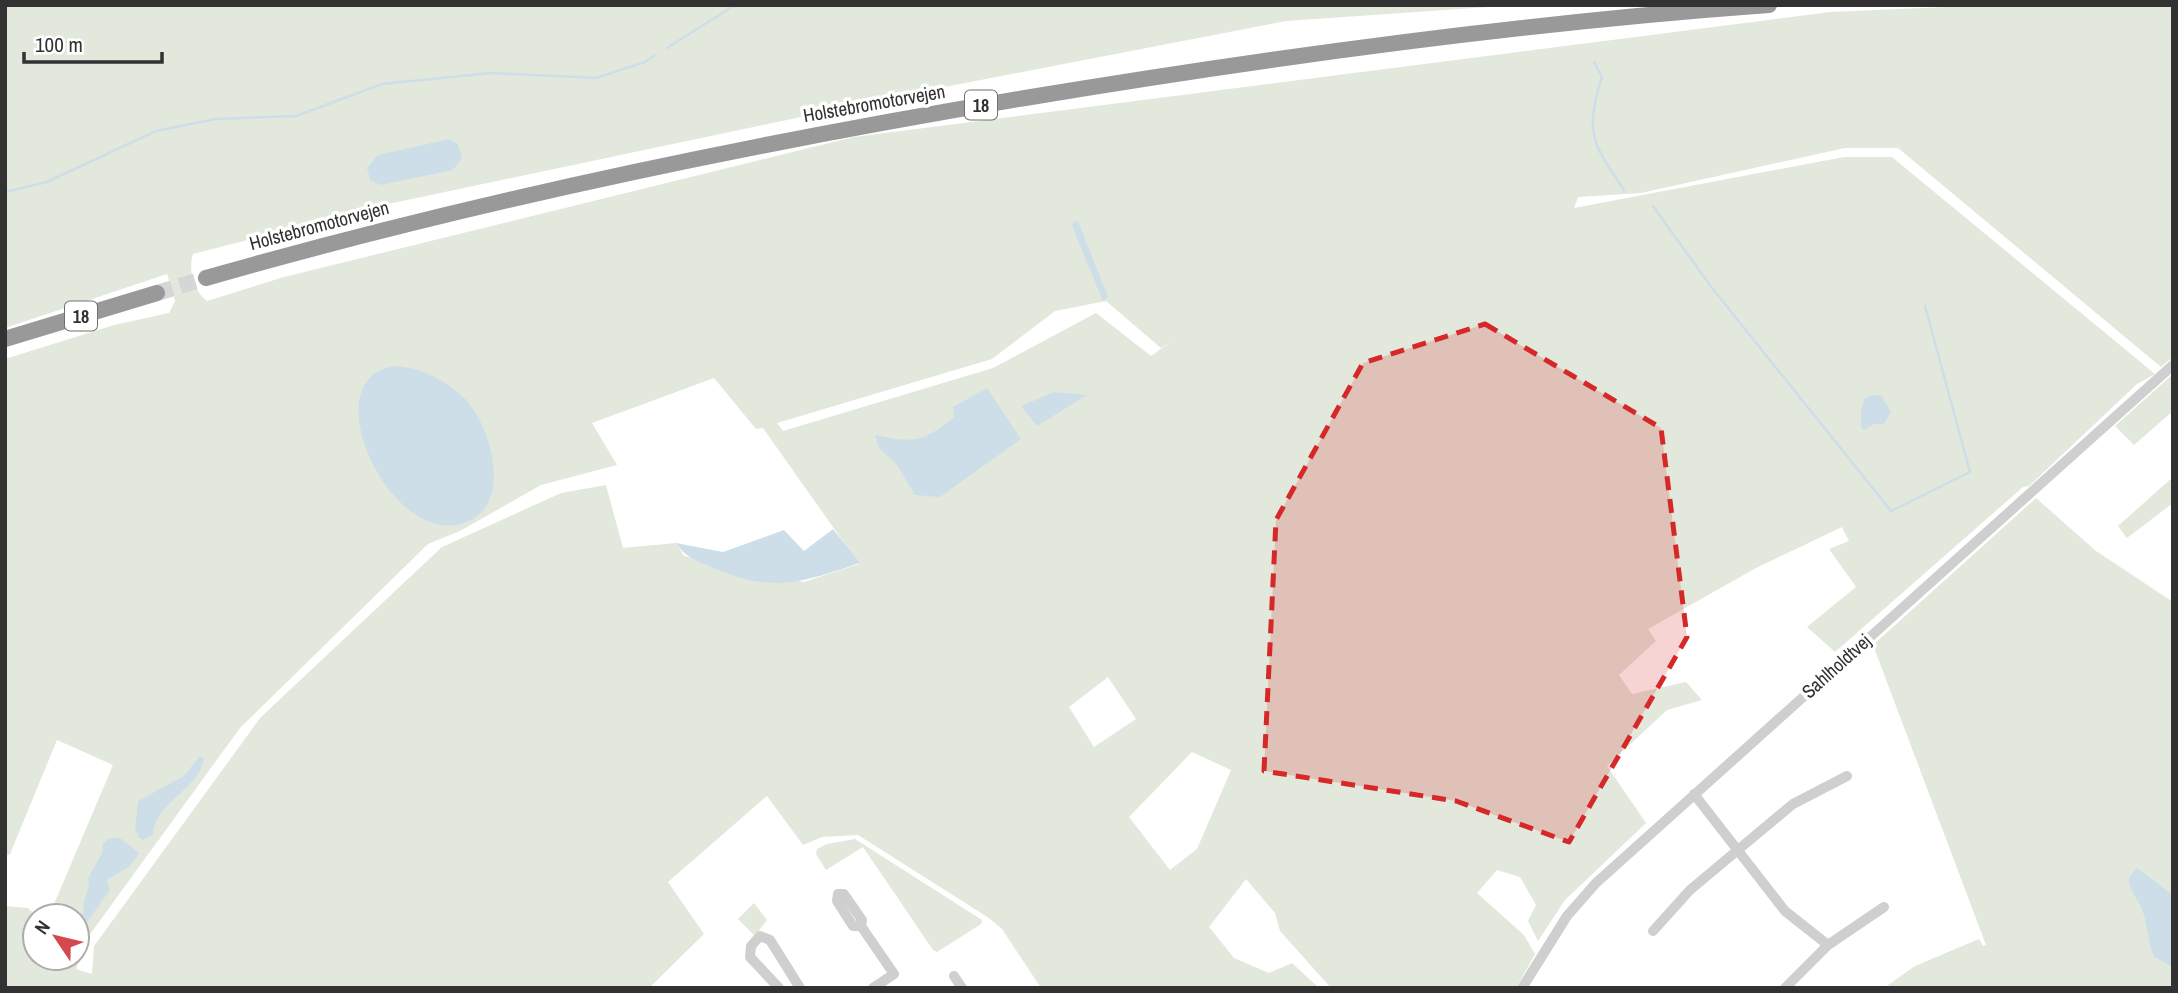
<svg xmlns="http://www.w3.org/2000/svg" width="2178" height="993" font-family="'Archivo Narrow',sans-serif">
<style>
.green{fill:#e2e8dc;fill-rule:evenodd}
.water{fill:#cedee9}
.lines{fill:none;stroke-linecap:round;stroke-linejoin:round}
.stream{stroke:#cedee9;stroke-width:2.5}
.highway-tunnel{stroke:#d6d6d6;stroke-width:16;stroke-dasharray:16 8;stroke-linecap:butt}
.minor{stroke:#cfcfcf;stroke-width:10}
.highway{stroke:#999;stroke-width:16}
.marked{fill:#d62828;fill-opacity:0.2;stroke:#d62828;stroke-width:5;stroke-dasharray:14 9;stroke-linejoin:round}
.labels{text-anchor:middle;dominant-baseline:central;stroke-width:7;stroke-linejoin:round;paint-order:stroke}
.shield{fill:#fff;stroke:#707070;stroke-width:2}
.shield-label{font-size:18px;font-weight:bold;fill:#323232}
.street-label{font-size:19px;fill:#323232;stroke:#fff}
</style>
<rect width="100%" height="100%" fill="#fff"/>
<path class="green" d="M 5,5 L 1517,5 L 1286,21 L 929,90 L 374,207 L 193,254 C 188,271 193,290 207,301 L 284,277 L 854,137 L 1830,12 L 1994,5 L 2173,5 L 2173,357 L 2161,367 L 1898,148 L 1845,148 L 1641,193 L 1578,197 L 1574,208 L 1844,157 L 1892,157 L 2155,374 L 2137,384 L 2029,486 L 2023,487 L 1835,652 L 1807,627 L 1856,587 L 1829,549 L 1849,541 L 1842,527 L 1756,568 L 1648,629 L 1656,641 L 1619,675 L 1632,694 L 1686,682 L 1702,700 L 1667,710 L 1607,766 L 1646,823 L 1565,900 L 1538,941 L 1528,921 L 1536,905 L 1520,877 L 1497,870 L 1477,893 L 1524,935 L 1535,954 L 1516,988 L 1331,988 L 1280,931 L 1275,913 L 1246,879 L 1209,927 L 1234,958 L 1269,973 L 1292,963 L 1319,988 L 1041,988 L 1002,929 L 989,918 L 858,835 L 822,837 L 803,845 L 767,796 L 668,882 L 704,934 L 649,988 L 5,988 L 5,906 L 28,908 L 36,916 L 35,958 L 77,958 L 77,916 L 49,916 L 113,765 L 57,740 L 10,854 L 5,856 L 5,359 L 114,325 L 169,313 L 175,301 L 167,274 L 5,328 ZM 1106,301 L 1161,348 L 1173,340 L 1151,356 L 1096,313 L 993,368 L 783,431 L 777,423 L 992,359 L 1055,311 ZM 714,378 L 756,429 L 763,428 L 859,564 L 804,582 L 684,556 L 676,543 L 623,548 L 606,485 L 561,493 L 442,547 L 261,717 L 94,946 L 92,974 L 76,969 L 88,937 L 240,728 L 428,544 L 460,531 L 541,485 L 617,465 L 592,423 ZM 1108,677 L 1136,719 L 1094,747 L 1069,707 ZM 1192,752 L 1231,770 L 1197,849 L 1170,870 L 1129,817 Z
M 2173,374 L 2173,411 L 2134,445 L 2115,426 Z
M 2173,477 L 2173,503 L 2127,538 L 2118,526 Z
M 2036,498 L 2096,551 L 2173,602 L 2173,988 L 1884,988 L 1915,966 L 1979,939 L 1983,946 L 1986,945 L 1873,645 Z
M 855,839 L 982,920 L 981,924 L 937,952 L 933,950 L 863,847 L 826,870 L 816,854 L 817,849 L 827,844 Z
M 754,903 L 767,920 L 755,936 L 738,919 Z"/>
<path class="water" d="M 449,139 L 458,144 L 462,158 L 453,170 L 381,185 L 370,180 L 367,168 L 378,155 Z
M 1078,221 L 1108,297 L 1103,301 L 1072,226 L 1073,222 Z
M 395,366 C 420,368 442,378 461,395 C 493,423 518,516 455,525 C 385,536 313,377 395,366 Z
M 987,388 L 1021,439 L 940,497 L 915,495 L 897,465 L 879,448 L 875,435 C 914,443 922,443 954,417 L 953,407 Z
M 1054,392 L 1087,395 L 1037,426 L 1021,406 Z
M 1872,395 L 1881,395 L 1891,412 L 1884,424 L 1874,424 L 1864,430 L 1861,428 L 1861,410 L 1865,398 Z
M 833,529 L 860,563 C 800,583 772,594 711,567 C 695,560 685,557 676,543 L 723,552 L 784,530 L 804,551 Z
M 200,756 L 204,759 C 197,792 157,800 153,834 L 143,840 L 139,838 L 135,828 L 138,801 L 184,776 Z
M 110,838 L 120,838 L 139,853 L 130,866 L 107,880 L 110,890 L 83,928 L 77,948 L 77,920 L 84,912 C 81,900 91,892 88,878 L 102,853 L 103,843 Z
M 2137,868 L 2173,895 L 2173,967 L 2154,957 C 2147,941 2148,923 2141,907 C 2136,897 2128,889 2129,877 Z"/>
<g class="lines">
<path class="stream" d="M 667,48 L 735,5
M 1594,62 L 1602,77 C 1584,134 1593,144 1624,190
M 5,192 L 47,182 L 156,131 L 216,119 L 296,116 L 382,84 L 491,73 L 596,78 L 645,62 L 655,55
M 1653,206 L 1712,288 L 1891,511 L 1970,472 L 1925,306"/>
<path class="highway-tunnel" d="M 157,293 L 206,278"/>
<path class="minor" d="M 1694,794 L 1785,911 L 1828,945
M 861,926 L 853,926 L 837,901 L 838,894 L 844,894 L 862,920 L 861,926 L 894,974 L 873,988
M 1653,931 L 1690,890 L 1793,804 L 1847,776
M 954,976 L 962,988
M 779,988 L 750,957 L 751,946 L 760,936 L 770,940 L 800,988
M 1522,988 L 1567,916 L 1596,883 L 2173,365
M 1785,988 L 1828,945 L 1884,907"/>
<path class="highway" d="M 206,278 C 475,201 750,144 1025,98 C 1272,57 1519,23 1769,5
M 5,339 L 157,293"/>
</g>
<path class="marked" d="M 1485,324 L 1661,428 L 1687,637 L 1569,842 L 1456,801 L 1264,771 L 1276,520 L 1363,363 Z"/>
<g class="labels">
<g class="shield">
<rect x="965" y="90.5" width="32" height="29" rx="5"/>
<rect x="65" y="301.5" width="32" height="29" rx="5"/>
</g>
<g class="shield-label">
<text x="981" y="105">18</text>
<text x="81" y="316">18</text>
</g>
<g class="street-label">
<text transform="translate(874 103) rotate(-10)">Holstebromotorvejen</text>
<text transform="translate(319 225) rotate(-15)">Holstebromotorvejen</text>
<text transform="translate(1836 666) rotate(-42)">Sahlholdtvej</text>
</g>
</g>
<rect width="2178" height="993" fill="none" stroke="#323232" stroke-width="14"/>
<g transform="translate(56 937) rotate(305)"><circle r="33" fill="#ffffff" stroke="#adadad" stroke-width="2"/>
<path d="M0-5L12 26L0 18L-12 26Z" fill="#d5484e"/>
<text y="-10" font-size="19" font-weight="bold" text-anchor="middle" fill="#323232">N</text>
</g>
<path d="M24 52v10h138v-10" fill="none" stroke="#323232" stroke-width="3.5"/>
<text x="35" y="52" font-size="21" fill="#323232" stroke="#ffffff" stroke-width="5" paint-order="stroke">100 m</text>
</svg>
